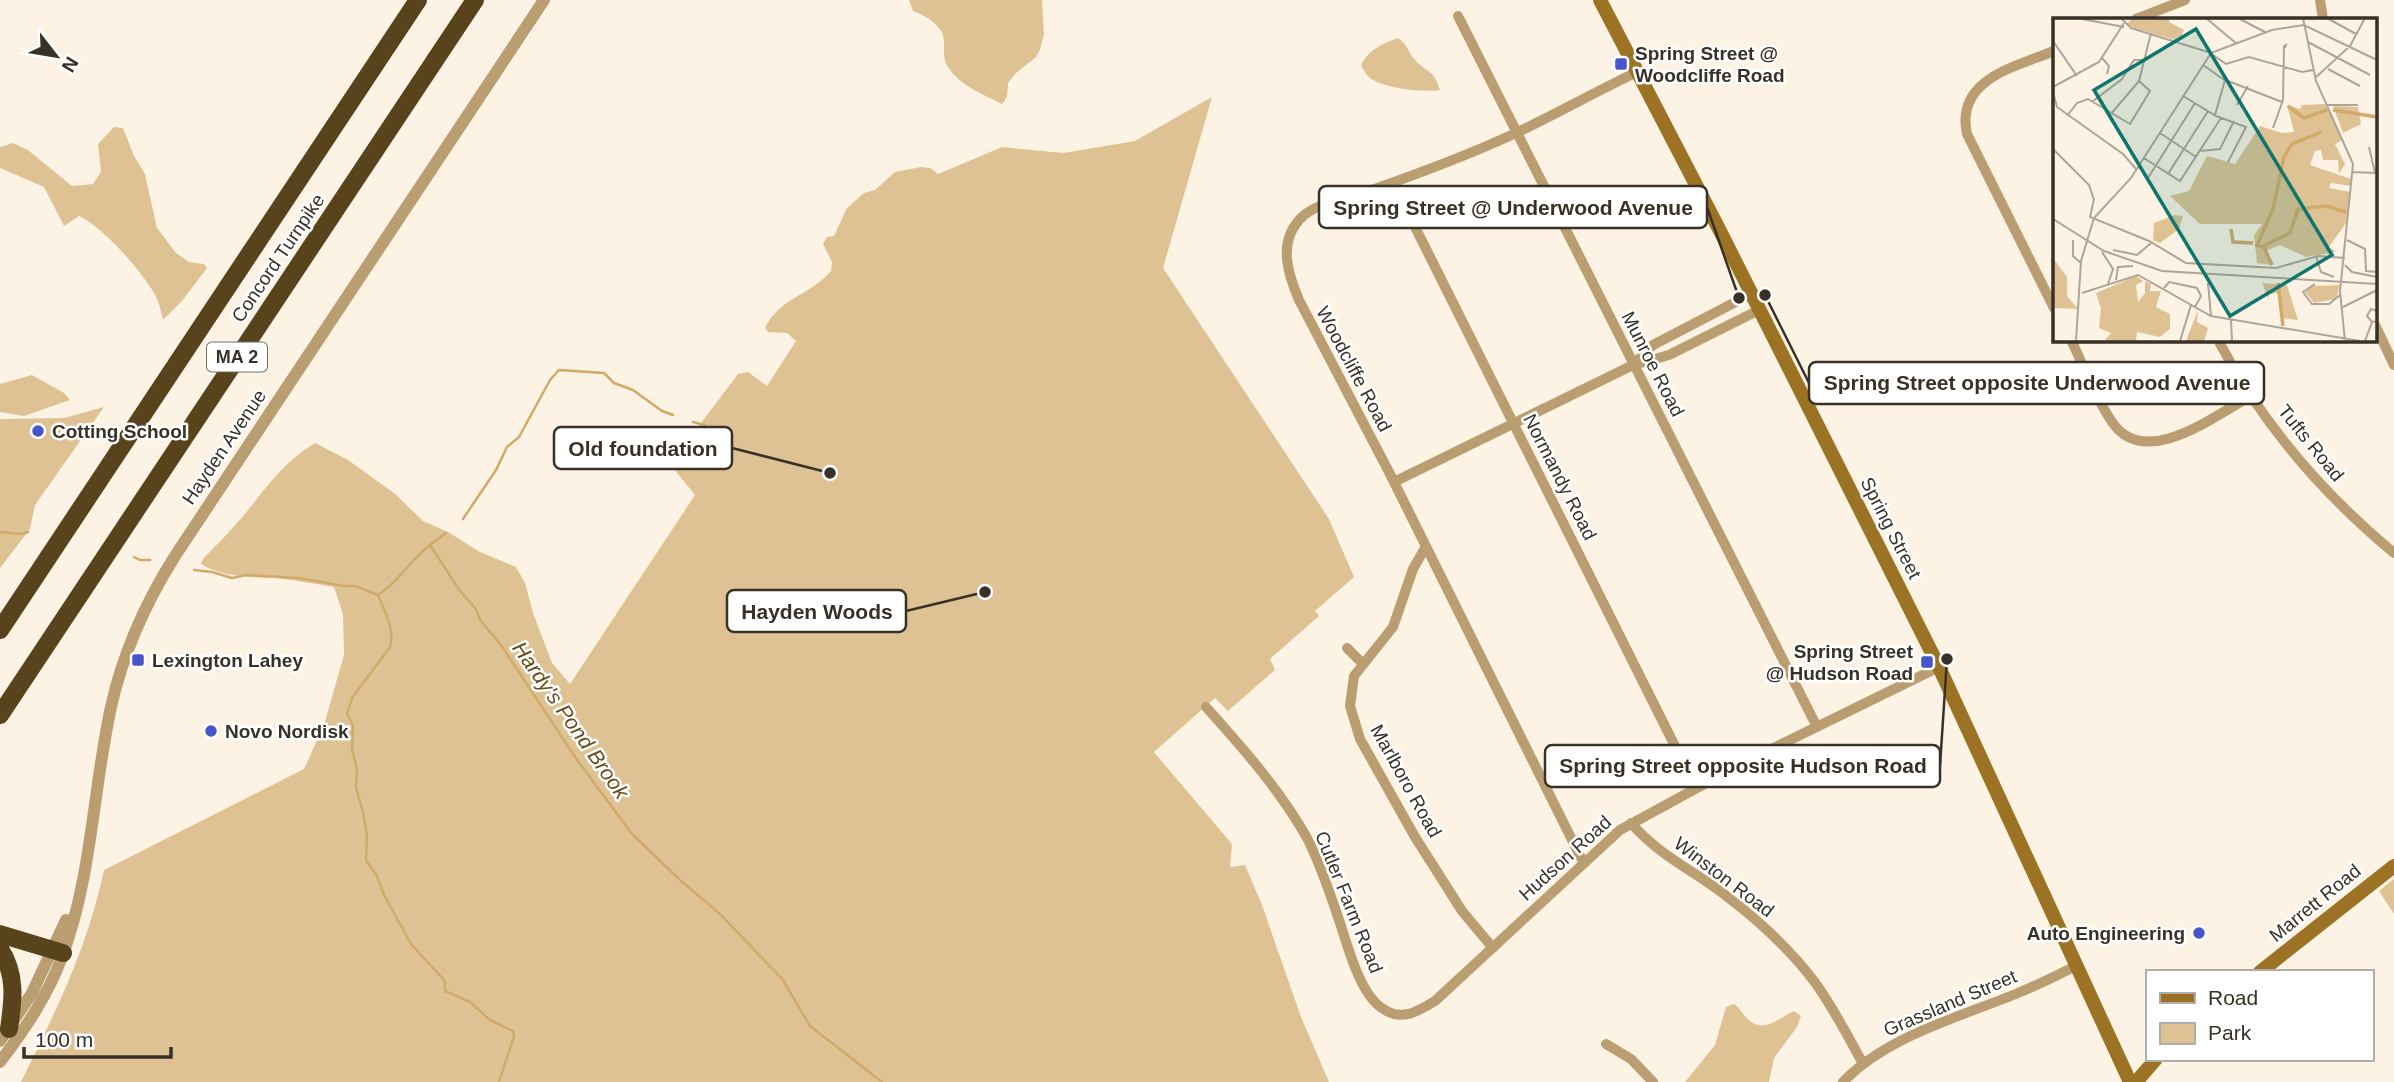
<svg xmlns="http://www.w3.org/2000/svg" width="2394" height="1082" font-family="Helvetica,sans-serif">
<style>
.green{fill:#dfc294}
.lines{fill:none;stroke-linecap:round;stroke-linejoin:round}
.stream{stroke:#d1aa6a;stroke-width:2.5}
.minor{stroke:#ba9d70;stroke-width:10}
.tertiary{stroke:#ba9d70;stroke-width:12}
.secondary{stroke:#9c7225;stroke-width:14}
.motorway{stroke:#59431d;stroke-width:18}
.poi-dot{fill:#4755ca;stroke:#fff;stroke-width:2.5}
.labels{text-anchor:middle;dominant-baseline:central;stroke-width:5;stroke-linejoin:round;paint-order:stroke}
.shield{fill:#fff;stroke:#736f68;stroke-width:2}
.shield-label{font-size:18px;font-weight:bold;fill:#373127}
.poi-label{font-size:19px;font-weight:bold;fill:#373127;stroke:#fff;text-anchor:start}
.street-label{font-size:19px;fill:#373127;stroke:#fff}
.water-label{font-size:21px;font-style:italic;fill:#674c1b;stroke:#fff}
.inset-river{fill:none;stroke:#d1aa6a;stroke-width:3.5}
.inset-road{fill:none;stroke:#aea598;stroke-width:2}
.view{fill:#0f766e;fill-opacity:0.15;stroke:#0f766e;stroke-width:3.5}
.inset-edge{fill:none;stroke:#373127;stroke-width:3.5}
.leader{fill:none;stroke:#373127;stroke-width:2.5}
.callout-dot{fill:#373127;stroke:#fff;stroke-width:2.5}
.callout{fill:#fff;stroke:#373127;stroke-width:2.5}
.callout-label{font-size:21px;text-anchor:middle;font-weight:bold;fill:#373127}
</style>
<rect width="100%" height="100%" fill="#fdf3e4"/>
<path class="green" d="M 909,0 L 1042,0 L 1044,34 L 1040,50 L 1036,57 L 1015,74 L 1008,83 L 1007,97 L 1002,104 C 983,94 960,86 948,67 C 941,56 946,46 943,35 C 939,23 924,15 913,11 Z
M 1398,38 C 1409,46 1407,51 1415,60 C 1428,74 1433,68 1440,90 C 1424,93 1379,88 1368,76 C 1365,73 1363,69 1361,66 C 1367,50 1384,43 1398,38 Z
M 1212,97 L 1163,268 L 1329,519 L 1354,577 L 1315,611 L 1319,616 L 1270,659 L 1275,670 L 1228,711 L 1215,698 L 1154,752 L 1232,844 L 1230,867 L 1245,865 L 1262,905 L 1301,1017 L 1329,1082 L 21,1082 C 56,1010 87,950 104,870 L 304,769 L 324,725 L 344,655 L 343,614 L 334,587 C 317,584 300,581 284,579 C 256,576 226,579 201,564 L 203,559 C 214,547 227,535 238,522 C 265,491 278,466 315,443 L 348,460 L 394,493 L 423,521 L 448,532 L 480,552 L 516,567 L 525,583 L 533,613 L 552,663 L 570,684 L 695,495 L 673,468 L 677,455 L 738,374 L 748,372 L 767,386 L 796,341 L 787,333 L 768,332 L 765,328 C 779,298 811,295 831,271 L 832,262 L 823,244 L 827,237 L 834,236 L 847,208 L 864,193 L 875,190 L 895,172 L 921,167 L 930,168 L 938,174 L 1002,147 L 1063,153 L 1135,141 Z
M 114,127 L 123,128 L 134,156 L 145,174 L 157,228 L 176,253 L 189,262 L 204,264 L 207,268 L 182,301 L 163,320 C 161,313 160,305 157,299 C 147,276 102,226 79,216 L 64,226 L 44,187 L 0,168 L 0,147 L 13,143 L 28,150 L 72,186 L 93,184 L 101,172 L 98,144 Z
M 32,375 L 64,393 L 70,400 L 24,416 L 0,412 L 0,384 Z
M 104,407 L 35,505 L 30,529 L 0,568 L 0,419 L 64,418 Z
M 2394,879 L 2394,914 L 2379,891 Z
M 1734,1004 C 1740,1008 1741,1012 1746,1017 C 1763,1036 1778,1018 1794,1011 L 1801,1016 L 1797,1027 L 1774,1058 L 1769,1082 L 1685,1082 L 1715,1045 L 1726,1007 Z"/>
<g class="lines">
<path class="stream" d="M 693,422 L 704,425 L 714,438
M 463,519 L 496,470 L 507,447 L 519,437 L 550,380 L 559,370 L 604,373 L 614,383 L 633,390 L 662,411 L 673,415
M 0,532 L 21,534 L 28,532
M 430,545 L 446,533
M 134,557 L 140,560 L 150,560
M 194,570 L 212,572 L 232,578 L 246,575 L 299,578 L 344,586 L 355,586 L 378,595 C 399,582 410,560 430,545 L 460,591 L 476,609 L 480,620 L 501,645 L 575,757 L 632,834 L 680,880 L 720,914 L 783,980 L 810,1026 L 882,1082
M 378,595 C 385,612 395,629 390,647 L 352,698 L 347,714 L 353,725 L 352,750 L 357,769 L 356,787 L 364,816 L 367,836 L 366,860 L 377,876 L 384,895 L 411,944 L 445,981 L 445,991 L 470,1002 L 490,1020 L 513,1031 L 514,1036 L 499,1082"/>
<path class="minor" d="M 2320,0 L 2323,19
M 1458,16 L 1817,727
M 2136,19 L 2185,0
M 2054,51 C 2015,67 1955,79 1967,134 L 2054,308
M 1393,183 L 1696,788
M 2375,325 L 2394,365
M 2071,340 C 2084,366 2095,397 2112,422 C 2145,471 2215,415 2251,396
M 2218,340 C 2261,422 2323,494 2394,553
M 1634,364 L 1653,345 L 1751,294
M 1394,482 L 1633,365 L 1669,355 L 1759,310
M 1425,548 L 1413,569 L 1393,627 L 1354,676 L 1350,706 L 1360,739 L 1415,837 L 1462,911 L 1493,948
M 1347,648 L 1362,663
M 1206,707 C 1242,747 1280,790 1307,838 C 1321,865 1330,894 1340,923 C 1348,947 1360,994 1382,1008 C 1401,1022 1417,1012 1435,1001 L 1620,830 L 1737,766 L 1939,667
M 1631,823 C 1659,856 1697,872 1729,898 C 1759,921 1791,951 1814,981 C 1833,1007 1848,1036 1863,1064
M 1583,862 L 1390,474 L 1299,300 C 1288,274 1278,244 1299,220 C 1313,204 1343,199 1363,193 C 1415,175 1467,156 1518,132 C 1558,113 1597,91 1637,72
M 1606,1044 L 1631,1059 L 1653,1082
M 1843,1082 C 1887,1036 1960,1017 2018,993 C 2038,985 2057,975 2076,966"/>
<path class="tertiary" d="M 0,1041 L 32,993 L 66,920
M 0,1062 C 25,1029 48,995 62,957 C 92,877 93,789 111,707 C 123,653 146,602 175,556 L 544,0"/>
<path class="secondary" d="M 1600,0 L 1719,229 L 1939,667 L 2130,1082
M 2260,972 L 2394,866
M 2136,1082 L 2156,1059"/>
<path class="motorway" d="M 0,630 L 418,0
M 0,715 L 475,0
M 0,934 L 63,953
M 0,949 C 17,975 13,1001 9,1029"/>
</g>
<g class="poi-dot">
<rect x="1614" y="57" width="14" height="14" rx="3.5"/>
<circle cx="38" cy="431" r="7"/>
<rect x="131" y="653" width="14" height="14" rx="3.5"/>
<rect x="1920" y="655" width="14" height="14" rx="3.5"/>
<circle cx="211" cy="731" r="7"/>
<circle cx="2199" cy="933" r="7"/>
</g>
<g class="labels">
<rect class="shield" x="207" y="342.5" width="60" height="29" rx="5"/>
<g class="shield-label">
<text x="237" y="357">MA 2</text>
</g>
<g class="poi-label">
<text x="1635" y="53">Spring Street @<tspan x="1635" dy="22">Woodcliffe Road</tspan></text>
<text x="52" y="431">Cotting School</text>
<text x="1913" y="651" text-anchor="end">Spring Street<tspan x="1913" dy="22">@ Hudson Road</tspan></text>
<text x="152" y="660">Lexington Lahey</text>
<text x="225" y="731">Novo Nordisk</text>
<text x="2185" y="933" text-anchor="end">Auto Engineering</text>
</g>
<g class="street-label">
<text transform="translate(278 258) rotate(-56)">Concord Turnpike</text>
<text transform="translate(1653 364) rotate(63)">Munroe Road</text>
<text transform="translate(1354 369) rotate(62)">Woodcliffe Road</text>
<text transform="translate(2311 443) rotate(51)">Tufts Road</text>
<text transform="translate(224 447) rotate(-56)">Hayden Avenue</text>
<text transform="translate(1560 477) rotate(63)">Normandy Road</text>
<text transform="translate(1891 528) rotate(63)">Spring Street</text>
<text transform="translate(1406 781) rotate(61)">Marlboro Road</text>
<text transform="translate(1565 858) rotate(-42)">Hudson Road</text>
<text transform="translate(1724 877) rotate(37)">Winston Road</text>
<text transform="translate(1349 902) rotate(68)">Cutler Farm Road</text>
<text transform="translate(2315 903) rotate(-39)">Marrett Road</text>
<text transform="translate(1950 1003) rotate(-23)">Grassland Street</text>
</g>
<g class="water-label">
<text transform="translate(571 720) rotate(55)">Hardy's Pond Brook</text>
</g>
</g>
<g transform="translate(2053 18)">
<rect width="324" height="324" fill="#fdf3e4"/>
<path d="M 79,0 L 117,0 L 116,4 L 131,12 L 126,23 L 81,10 L 74,6 ZM 272,86 L 290,122 L 282,126 L 292,146 L 286,156 L 285,142 L 270,142 L 268,132 L 262,133 L 257,147 L 298,161 L 298,168 L 278,165 L 276,170 L 298,174 L 293,205 L 276,229 L 283,234 L 253,239 L 227,227 L 213,233 L 219,247 L 204,245 L 201,217 L 209,206 L 147,206 L 117,178 L 136,173 L 154,138 L 182,146 L 207,108 L 229,115 L 241,114 L 234,87 L 247,91 L 249,87 ZM 280,88 L 305,89 L 308,106 L 290,115 ZM 122,197 L 130,198 L 126,211 L 107,225 L 100,222 L 101,205 ZM 0,240 L 14,259 L 14,278 L 25,291 L 0,290 ZM 83,258 L 90,263 L 83,267 L 85,284 L 92,275 L 92,263 L 98,266 L 97,273 L 108,273 L 103,289 L 117,296 L 117,311 L 107,319 L 84,314 L 83,323 L 51,323 L 58,315 L 46,310 L 48,291 L 43,275 ZM 209,265 L 234,267 L 245,302 L 229,300 L 226,275 L 216,276 L 216,281 ZM 287,267 L 283,281 L 261,285 L 252,274 L 258,268 ZM 145,292 L 144,304 L 155,310 L 151,323 L 133,323 Z" fill="#dfc294"/>
<path class="inset-river" d="M 235,88 L 251,100 L 274,92M 280,92 L 324,99M 178,211 L 180,224 L 200,225M 212,227 L 237,215 L 245,191 L 274,188 L 293,194M 219,247 L 211,229 L 204,227 L 220,191 L 231,139 L 239,126 L 268,114M 225,265 L 230,308"/>
<path class="inset-road" d="M 24,0 L 71,9M 68,0 L 78,10 L 158,35 L 219,12 L 251,7 L 324,42M 153,0 L 184,26M 185,0 L 212,14M 250,0 L 263,63 L 300,146 L 287,273 L 292,323M 274,0 L 303,16M 0,23 L 24,58M 255,24 L 317,57M 297,28 L 312,0M 160,37 L 173,46 L 196,39 L 249,54 L 260,52M 49,40 L 56,48 L 54,56 L 55,53M 150,47 L 170,61 L 229,84M 275,51 L 307,68M 262,60 L 297,28M 0,69 L 46,44 L 71,5M 0,74 L 4,89 L 70,136 L 83,151M 130,78 L 163,98 L 193,109 L 175,144M 40,83 L 69,61 L 81,42 L 93,42M 184,87 L 195,68M 274,87 L 305,87M 58,96 L 86,63 L 98,15M 162,97 L 172,62M 14,98 L 24,85 L 35,81 L 77,106 L 97,73 L 86,63M 220,110 L 230,82 L 231,28 L 233,27 L 232,30M 107,115 L 143,139M 316,129 L 322,155M 0,131 L 36,167 L 41,182M 148,133 L 167,131 L 181,103M 91,140 L 127,163 L 168,100M 300,154 L 323,155M 115,156 L 155,93M 95,160 L 142,85M 41,181 L 37,199 L 96,223 L 133,245 L 223,250 L 265,238 L 292,240M 0,201 L 51,233 L 109,253 L 324,266M 20,222 L 20,238 L 28,245M 294,222 L 312,231 L 313,253 L 324,254M 60,232 L 84,237 L 98,225M 49,234 L 60,251 L 55,266M 263,238 L 268,254 L 281,259M 292,247 L 299,254 L 324,259M 63,262 L 65,249 L 80,248M 262,266 L 250,274 L 259,286 L 276,286 L 287,277M 155,269 L 155,265 L 158,298M 111,270 L 116,264 L 144,270 L 148,278 L 142,289M 29,275 L 85,257 L 158,298 L 307,323M 290,289 L 324,272M 178,302 L 179,323M 319,304 L 314,298 L 318,291 L 324,293M 23,323 L 28,243 L 41,200 L 78,160 L 158,35M 127,323 L 138,287M 312,323 L 319,304 L 324,303"/>
<path class="view" d="M 143,11 L 279,237 L 177,298 L 41,72 Z"/>
<rect width="324" height="324" class="inset-edge"/>
</g>
<path class="leader" d="M1739 298L1707 207M1765 295L1809 383M830 473L732 448M985 592L906 611M1947 659L1940 766"/>
<g class="callout-dot">
<circle cx="1739" cy="298" r="7"/>
<circle cx="1765" cy="295" r="7"/>
<circle cx="830" cy="473" r="7"/>
<circle cx="985" cy="592" r="7"/>
<circle cx="1947" cy="659" r="7"/>
</g>
<g class="callout">
<rect x="1319" y="186" width="388" height="42" rx="7"/>
<rect x="1809" y="362" width="455" height="42" rx="7"/>
<rect x="554" y="427" width="178" height="42" rx="7"/>
<rect x="727" y="590" width="179" height="42" rx="7"/>
<rect x="1545" y="745" width="395" height="42" rx="7"/>
</g>
<g class="callout-label">
<text x="1513" y="215">Spring Street @ Underwood Avenue</text>
<text x="2037" y="390">Spring Street opposite Underwood Avenue</text>
<text x="643" y="456">Old foundation</text>
<text x="817" y="619">Hayden Woods</text>
<text x="1743" y="773">Spring Street opposite Hudson Road</text>
</g>
<rect x="2146" y="970" width="228" height="91" fill="#ffffff" stroke="#afada9" stroke-width="2"/>
<rect x="2160" y="993" width="35" height="10" fill="#9c7225" stroke="#afada9" stroke-width="2"/>
<text x="2208" y="1005" font-size="21" fill="#373127">Road</text>
<rect x="2160" y="1023" width="35" height="21" fill="#dfc294" stroke="#afada9" stroke-width="2"/>
<text x="2208" y="1040" font-size="21" fill="#373127">Park</text>
<g transform="translate(56 56) rotate(121)" stroke="#ffffff" stroke-width="5" paint-order="stroke">
<path d="M0-5L12 26L0 18L-12 26Z" fill="#373127"/>
<text y="-10" font-size="19" font-weight="bold" text-anchor="middle" fill="#373127">N</text>
</g>
<path d="M24 1047v10h147v-10" fill="none" stroke="#373127" stroke-width="3.5"/>
<text x="35" y="1047" font-size="21" fill="#373127" stroke="#ffffff" stroke-width="5" paint-order="stroke">100 m</text>
</svg>
